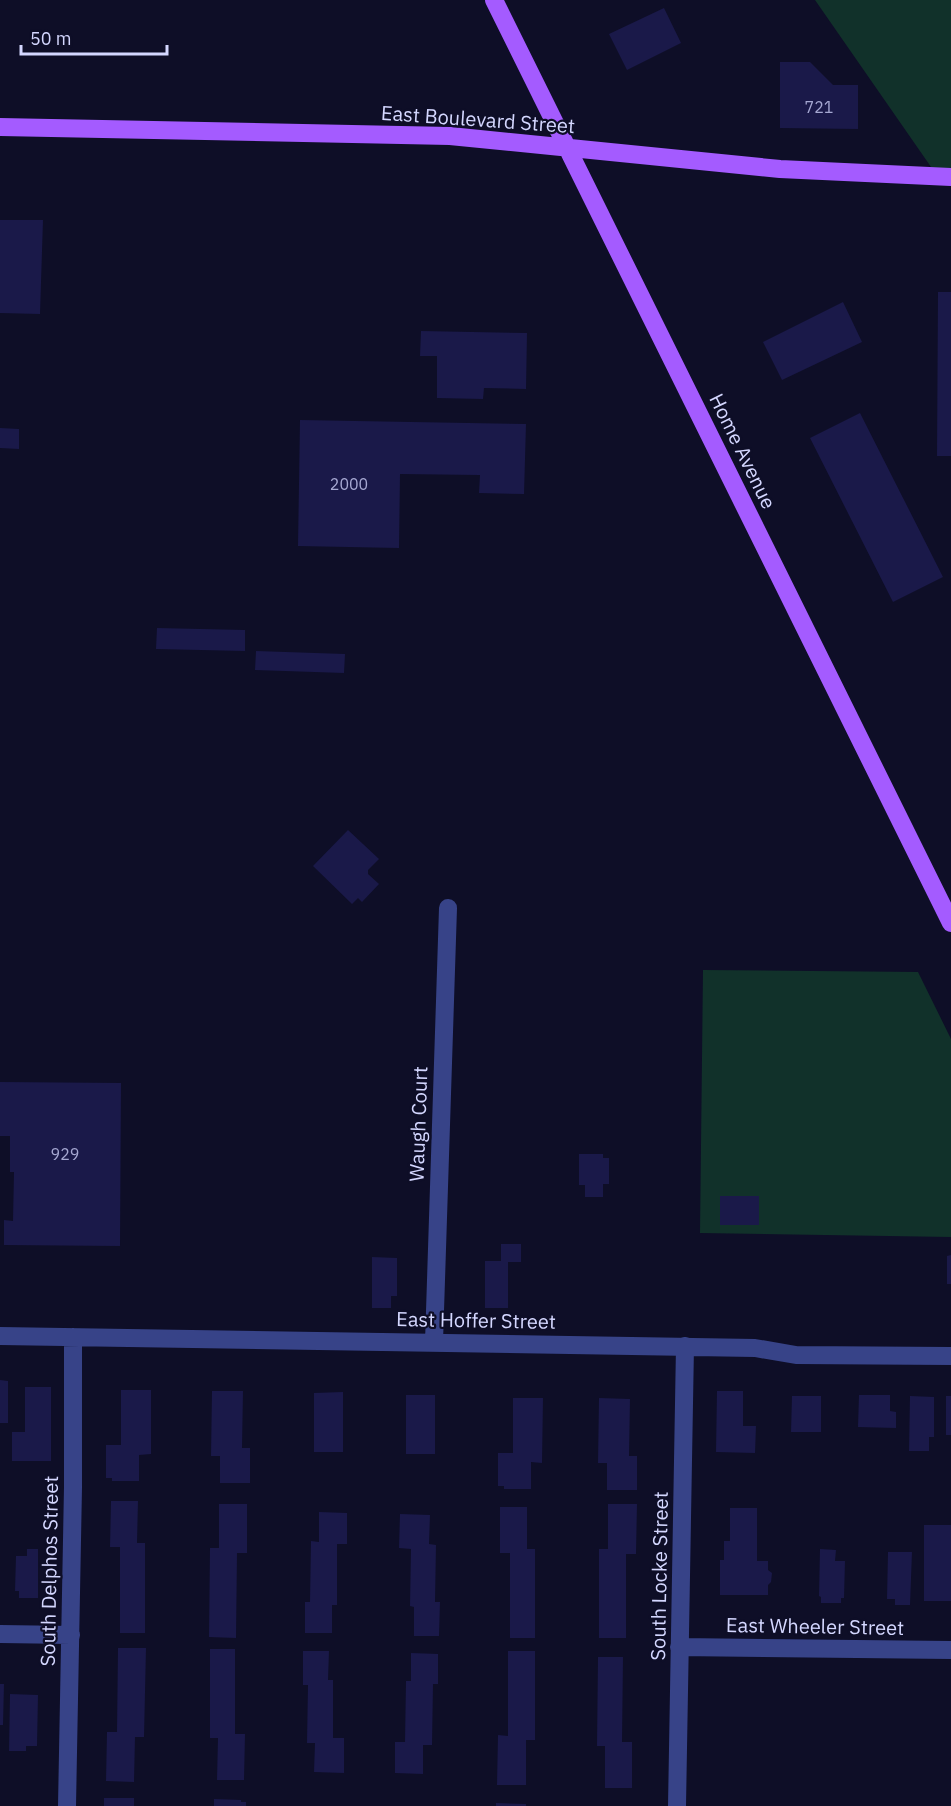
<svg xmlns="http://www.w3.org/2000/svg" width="951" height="1806" font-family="'IBM Plex Sans',sans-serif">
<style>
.green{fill:#11312a}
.building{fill:#1a1949}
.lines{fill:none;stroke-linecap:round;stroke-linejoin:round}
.minor{stroke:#374388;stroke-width:18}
.major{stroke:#a45bff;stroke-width:18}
.labels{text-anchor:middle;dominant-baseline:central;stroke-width:4.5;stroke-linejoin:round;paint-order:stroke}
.number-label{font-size:16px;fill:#a6a8d2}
.street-label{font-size:20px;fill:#d4d7ff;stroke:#0e0e27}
</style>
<rect width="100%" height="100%" fill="#0e0e27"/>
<path class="green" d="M 815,0 L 951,0 L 951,177 L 938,177 Z
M 703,970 L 918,972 L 951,1039 L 951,1237 L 700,1233 Z"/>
<path class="building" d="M 664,8 L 681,43 L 627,70 L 609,34 Z
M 780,62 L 810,62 L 833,85 L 858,85 L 858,129 L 780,128 Z
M 0,220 L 43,220 L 40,314 L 0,313 Z
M 938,292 L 951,292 L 951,456 L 937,456 Z
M 843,302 L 862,342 L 782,380 L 763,342 Z
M 421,331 L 527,333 L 526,389 L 484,388 L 483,399 L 437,398 L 437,356 L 420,356 Z
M 860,413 L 943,577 L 893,602 L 810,438 Z
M 300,420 L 526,424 L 524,494 L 479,493 L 480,475 L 400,474 L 399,548 L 298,546 Z
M 0,428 L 19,429 L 19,449 L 0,448 Z
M 157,628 L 245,630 L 245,651 L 156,649 Z
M 256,651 L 345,654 L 344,673 L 255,670 Z
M 348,830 L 379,859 L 368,870 L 368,874 L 379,884 L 362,902 L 358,898 L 352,904 L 313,866 Z
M 0,1082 L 121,1083 L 120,1246 L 4,1245 L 4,1220 L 13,1221 L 14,1172 L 10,1172 L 10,1136 L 0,1136 Z
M 579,1154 L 603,1154 L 603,1158 L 609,1158 L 609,1184 L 603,1184 L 603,1197 L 585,1197 L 585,1185 L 579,1185 Z
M 720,1196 L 759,1196 L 759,1225 L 720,1225 Z
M 501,1244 L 521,1244 L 521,1262 L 508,1262 L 508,1308 L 485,1308 L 485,1261 L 501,1261 Z
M 951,1255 L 951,1284 L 947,1284 L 947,1256 Z
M 372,1257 L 397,1258 L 397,1296 L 391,1296 L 391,1308 L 372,1308 Z
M 0,1380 L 8,1381 L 8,1423 L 0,1423 Z
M 25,1387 L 51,1387 L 51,1461 L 12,1461 L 12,1432 L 25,1432 Z
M 121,1390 L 151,1390 L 151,1454 L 139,1455 L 139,1481 L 112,1481 L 112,1478 L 106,1478 L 106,1445 L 121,1445 Z
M 212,1391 L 243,1391 L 242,1448 L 250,1448 L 250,1483 L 220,1483 L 220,1456 L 211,1456 Z
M 717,1391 L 743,1391 L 743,1426 L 756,1426 L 755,1453 L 716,1452 Z
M 343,1392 L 343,1452 L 314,1452 L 314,1393 Z
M 406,1395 L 435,1395 L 435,1454 L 406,1454 Z
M 859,1395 L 890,1395 L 890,1411 L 896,1412 L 896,1428 L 858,1427 Z
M 792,1396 L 821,1396 L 821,1432 L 791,1432 Z
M 910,1396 L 934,1397 L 934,1437 L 929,1437 L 929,1451 L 909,1451 Z
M 946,1396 L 951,1396 L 951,1435 L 946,1435 Z
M 513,1398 L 543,1398 L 542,1463 L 531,1462 L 531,1489 L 504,1489 L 504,1486 L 498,1486 L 498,1453 L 513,1453 Z
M 599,1398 L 630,1399 L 629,1456 L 637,1456 L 637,1490 L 607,1490 L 607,1463 L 598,1463 Z
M 111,1501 L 138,1501 L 137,1543 L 145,1543 L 145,1633 L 120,1633 L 120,1547 L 110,1547 Z
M 219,1504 L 247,1504 L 247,1553 L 237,1553 L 236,1638 L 209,1637 L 210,1548 L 219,1548 Z
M 608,1504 L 637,1504 L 636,1554 L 626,1554 L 626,1638 L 599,1638 L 599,1549 L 608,1549 Z
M 500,1507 L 527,1507 L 527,1549 L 535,1549 L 535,1638 L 510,1638 L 510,1553 L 500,1553 Z
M 730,1508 L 757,1508 L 757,1561 L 768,1561 L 768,1570 L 772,1573 L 771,1582 L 768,1585 L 768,1595 L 720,1595 L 720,1560 L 724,1560 L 724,1541 L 730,1541 Z
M 319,1512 L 347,1513 L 347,1544 L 337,1544 L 337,1605 L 332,1605 L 332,1633 L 305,1633 L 305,1602 L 310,1602 L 311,1541 L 319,1542 Z
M 400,1514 L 430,1515 L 429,1544 L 436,1545 L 435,1602 L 440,1602 L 439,1636 L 414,1636 L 414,1607 L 410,1606 L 411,1549 L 399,1548 Z
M 924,1525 L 951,1525 L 951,1601 L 924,1601 Z
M 27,1549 L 38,1549 L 38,1598 L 19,1598 L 19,1591 L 15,1591 L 16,1556 L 27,1556 Z
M 820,1549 L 836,1550 L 835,1561 L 845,1561 L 844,1598 L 841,1598 L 841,1603 L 821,1603 L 821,1597 L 819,1596 Z
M 888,1552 L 912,1552 L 910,1605 L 895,1605 L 895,1599 L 887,1599 Z
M 118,1648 L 146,1648 L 144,1737 L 135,1737 L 134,1782 L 106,1781 L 107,1732 L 117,1732 Z
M 210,1649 L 235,1649 L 235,1734 L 245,1734 L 244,1780 L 217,1780 L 218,1738 L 210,1738 Z
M 303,1651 L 329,1651 L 328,1680 L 333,1680 L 333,1738 L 344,1738 L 344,1773 L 314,1772 L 315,1743 L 307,1743 L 308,1685 L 303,1685 Z
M 508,1651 L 535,1651 L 535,1740 L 526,1740 L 526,1785 L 497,1785 L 498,1735 L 508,1736 Z
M 411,1653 L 438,1654 L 438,1684 L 433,1684 L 432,1745 L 423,1745 L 423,1774 L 395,1773 L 395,1742 L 405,1742 L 406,1681 L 411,1681 Z
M 598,1657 L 623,1657 L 622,1742 L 632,1742 L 632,1788 L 605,1788 L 605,1746 L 597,1746 Z
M 0,1684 L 4,1684 L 3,1725 L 0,1725 Z
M 10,1694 L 38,1695 L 37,1746 L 26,1746 L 26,1751 L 9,1751 Z
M 104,1798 L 134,1798 L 134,1806 L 104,1806 Z
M 214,1799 L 241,1800 L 241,1802 L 246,1802 L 246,1806 L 214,1806 Z
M 496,1803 L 526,1804 L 526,1806 L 496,1806 Z"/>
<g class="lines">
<path class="minor" d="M 0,1336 L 755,1348 L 796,1355 L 951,1356
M 434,1342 L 448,908
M 0,1634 L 71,1635
M 679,1647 L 951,1650
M 67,1806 L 73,1487 L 73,1337
M 677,1806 L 685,1346"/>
<path class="major" d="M 494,0 L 951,923
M 0,127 L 450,136 L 780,169 L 951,177"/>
</g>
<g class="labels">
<g class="number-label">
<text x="819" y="107">721</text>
<text x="349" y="484">2000</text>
<text x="65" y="1154">929</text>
</g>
<g class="street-label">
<text transform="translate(478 119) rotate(4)">East Boulevard Street</text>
<text transform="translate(743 451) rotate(64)">Home Avenue</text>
<text transform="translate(418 1124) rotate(-88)">Waugh Court</text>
<text transform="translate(476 1320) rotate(1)">East Hoffer Street</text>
<text transform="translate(49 1571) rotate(-89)">South Delphos Street</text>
<text transform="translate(659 1576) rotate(-89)">South Locke Street</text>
<text transform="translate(815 1626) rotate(1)">East Wheeler Street</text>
</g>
</g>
<path d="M21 45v9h146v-9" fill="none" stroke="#d4d7ff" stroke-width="3"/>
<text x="30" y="45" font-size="18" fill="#d4d7ff" stroke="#0e0e27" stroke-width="4.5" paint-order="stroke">50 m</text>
</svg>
